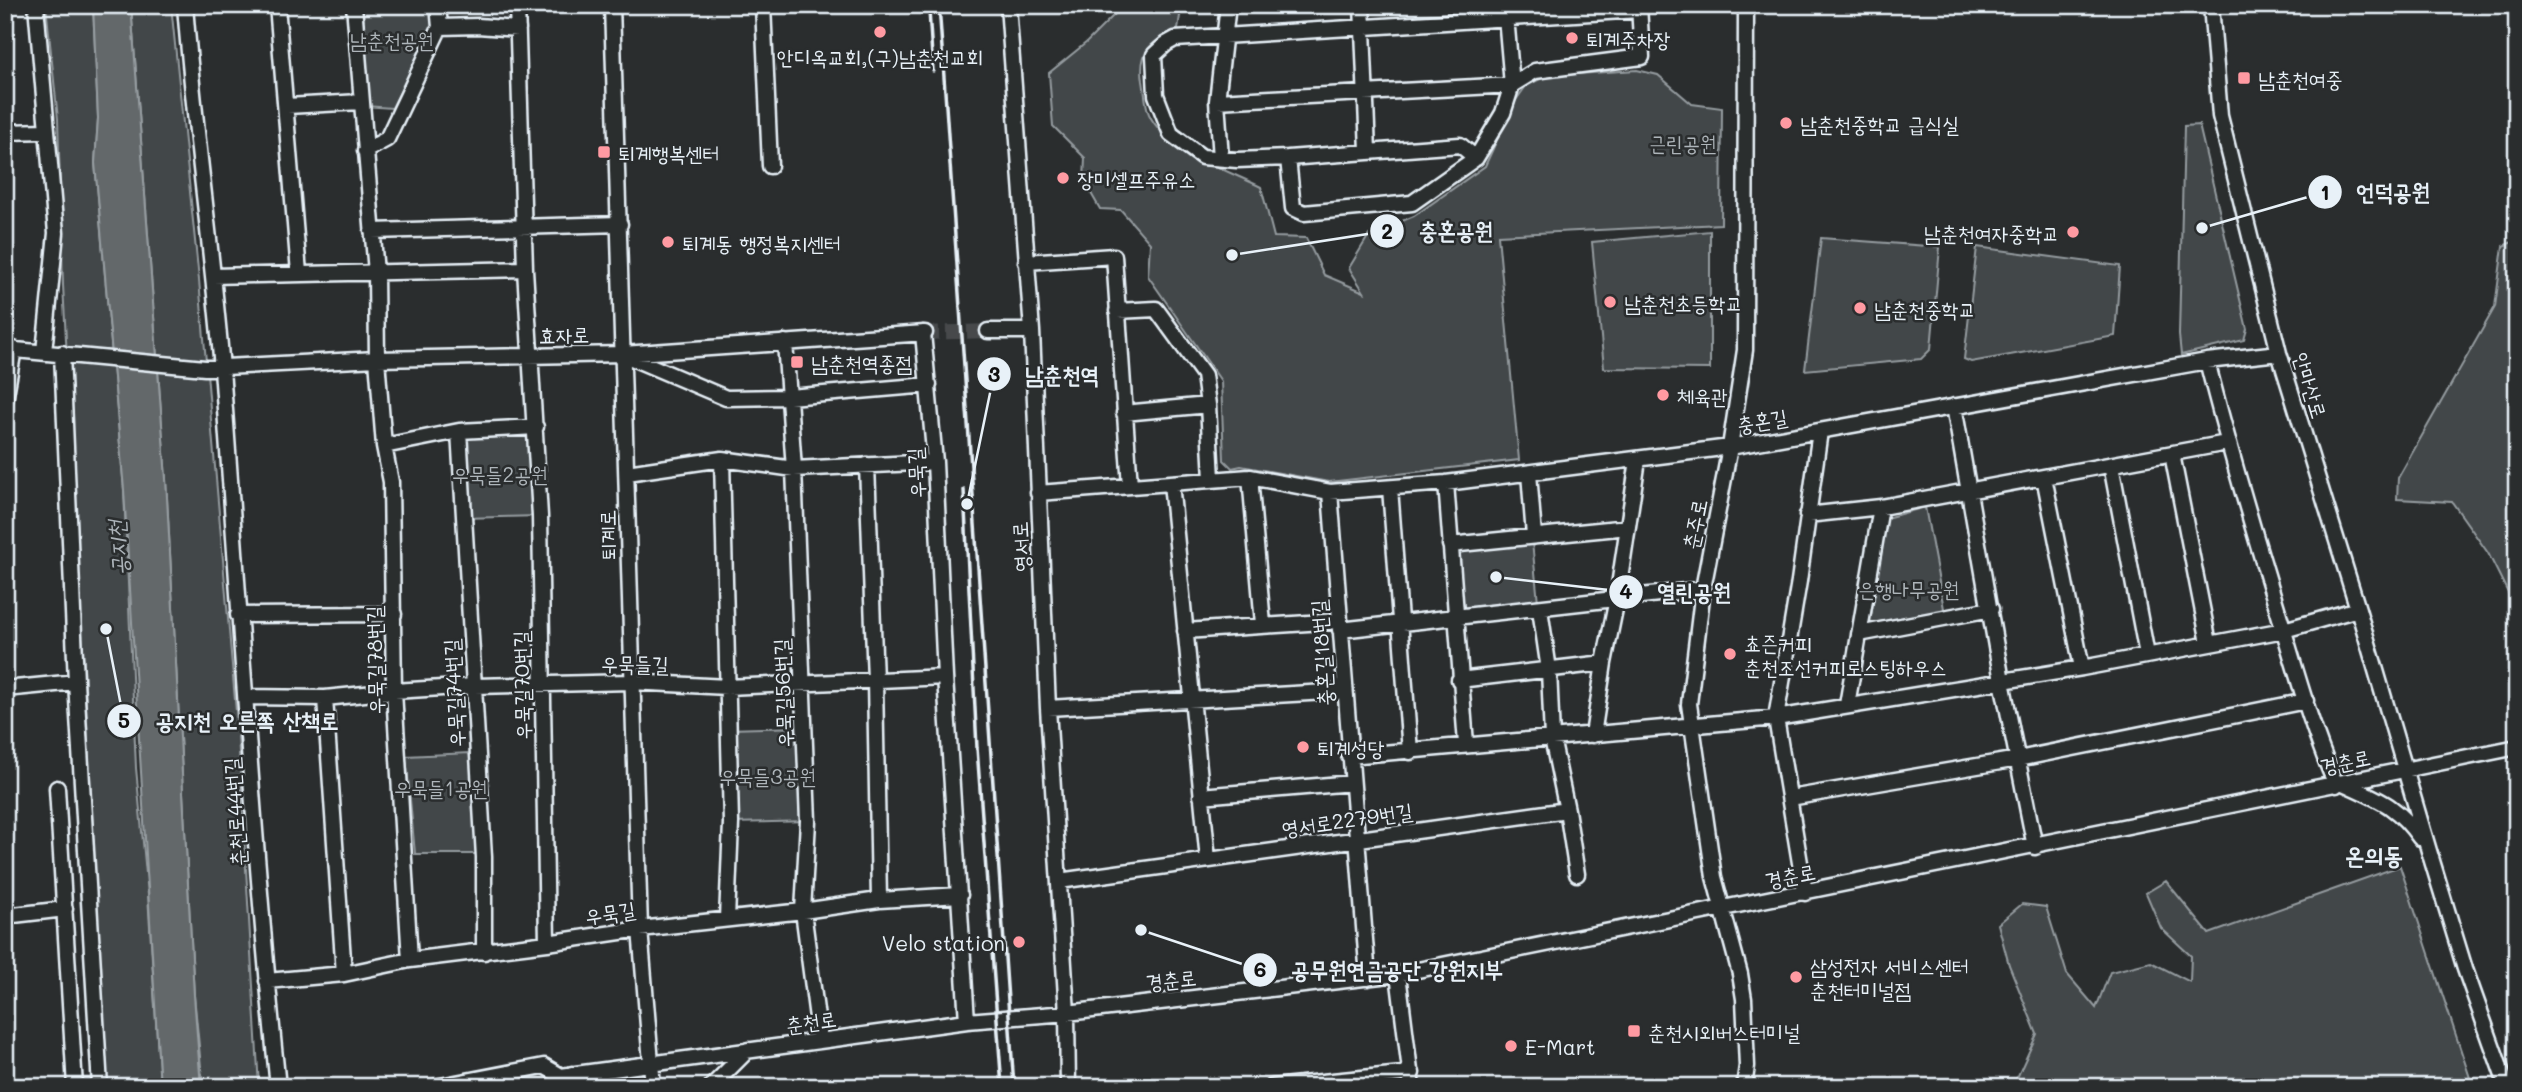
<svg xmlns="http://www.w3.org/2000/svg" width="2522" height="1092" font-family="Mali,'Poor Story',sans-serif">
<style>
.green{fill:#424648;stroke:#959ca0;stroke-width:2}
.water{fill:#63686b;stroke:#989fa3;stroke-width:2}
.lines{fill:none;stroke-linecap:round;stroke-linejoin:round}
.minor-tunnel{stroke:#464a4c;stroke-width:14;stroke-dasharray:14 7;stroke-linecap:butt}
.minor-casing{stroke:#e8f1f8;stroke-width:19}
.minor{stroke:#2a2d2e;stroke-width:14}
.rail{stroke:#e8f1f8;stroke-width:3.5}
.poi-dot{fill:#ff9aa2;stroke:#2a2d2e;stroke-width:2.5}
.labels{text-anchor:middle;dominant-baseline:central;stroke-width:5;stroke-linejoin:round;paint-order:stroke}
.poi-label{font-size:21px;fill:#e8f1f8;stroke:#2a2d2e;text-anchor:start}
.park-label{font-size:21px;fill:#aeb5ba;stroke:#2a2d2e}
.street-label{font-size:21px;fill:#e8f1f8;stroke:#2a2d2e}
.water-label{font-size:23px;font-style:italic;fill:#acb3b9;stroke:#2a2d2e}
.quarter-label{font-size:24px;font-weight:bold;fill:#e8f1f8;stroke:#2a2d2e}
.leader{fill:none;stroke:#e8f1f8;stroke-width:2.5}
.callout-dot{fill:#e8f1f8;stroke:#2a2d2e;stroke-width:2.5}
.mark-label{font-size:21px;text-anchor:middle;font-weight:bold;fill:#111}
.callout-label{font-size:23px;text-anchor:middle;font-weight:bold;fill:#e8f1f8;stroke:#2a2d2e;stroke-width:5;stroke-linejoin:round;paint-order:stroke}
</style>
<rect width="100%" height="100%" fill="#2a2d2e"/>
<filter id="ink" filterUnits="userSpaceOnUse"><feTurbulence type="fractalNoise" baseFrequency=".0143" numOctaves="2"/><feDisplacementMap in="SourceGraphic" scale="14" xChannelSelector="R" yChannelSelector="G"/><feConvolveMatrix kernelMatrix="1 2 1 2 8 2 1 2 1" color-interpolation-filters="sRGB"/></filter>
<g filter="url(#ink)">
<path class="green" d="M 46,5 L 93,5 L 98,118 L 95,163 L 124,490 L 136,768 L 148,895 L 160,1087 L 107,1087 L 63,285 L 58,119 Z
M 131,5 L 171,5 L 199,280 L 238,735 L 259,1087 L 203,1087 L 194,995 L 166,479 Z
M 385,5 L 433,5 L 435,23 L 392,108 L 365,106 L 358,8 Z
M 1148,5 L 1174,5 L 1181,9 L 1178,29 C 1152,42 1138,49 1143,81 C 1145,91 1145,105 1149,114 C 1165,150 1227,170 1261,187 L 1274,237 L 1306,238 L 1324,275 L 1364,292 L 1349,268 L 1369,235 L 1414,216 L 1485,166 L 1514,103 L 1526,86 L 1546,76 L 1637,70 L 1658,75 L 1692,104 L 1722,108 L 1721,224 L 1498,235 L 1519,460 L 1329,482 L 1241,466 L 1232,468 L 1224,460 L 1221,381 L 1148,276 L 1150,243 L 1121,210 L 1100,209 L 1084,181 L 1085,158 L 1053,126 L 1049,73 L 1087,42 L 1116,13 Z
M 2199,125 L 2247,329 L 2244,340 L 2181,355 L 2179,335 L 2184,126 Z
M 1710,231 L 1710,369 L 1604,368 L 1592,242 Z
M 1821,238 L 1940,247 L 1931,349 L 1921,359 L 1805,370 Z
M 2517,240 L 2517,597 L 2509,595 L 2488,553 L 2452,502 L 2397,499 L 2398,478 L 2495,307 L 2503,246 Z
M 1977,247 L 2120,266 L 2115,336 L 1971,362 L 1964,359 Z
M 536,427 L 540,516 L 464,518 L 459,431 Z
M 1925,507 L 1945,614 L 1870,623 L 1886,518 Z
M 1532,542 L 1538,602 L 1459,610 L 1454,551 Z
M 804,727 L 808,821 L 731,823 L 729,729 Z
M 470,753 L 477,854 L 415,854 L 406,756 Z
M 2400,866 L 2473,1087 L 2005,1087 L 2016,1080 L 2037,1034 L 2009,965 L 1998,924 L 2022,904 L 2046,907 L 2067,974 L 2096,1008 L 2110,972 L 2151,962 L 2190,982 L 2191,956 L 2161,928 L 2146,893 L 2166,881 L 2209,934 Z"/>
<path class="water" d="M 93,5 L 131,5 L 166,479 L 194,995 L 201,1087 L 160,1087 L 124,490 L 95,163 L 98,118 Z"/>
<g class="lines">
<path class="minor-tunnel" d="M 925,333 L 988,331"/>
<g class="minor-casing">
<path id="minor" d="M 36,5 L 56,233 L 44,352
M 185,5 C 194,127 212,247 222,369 C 240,608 253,848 278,1087
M 277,5 L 299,273
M 354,5 L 376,273 L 377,359 L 384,446 L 391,482 L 394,691 L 410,960
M 517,5 L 525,269 L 540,516 L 547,943
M 612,5 L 640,929 L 653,1087
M 763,5 L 770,166
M 1008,5 L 1032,331 L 1048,708 L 1067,1013 L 1068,1087
M 1362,5 L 1368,151
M 1505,5 L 1512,85
M 2211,5 L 2220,116 L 2279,353 L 2358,609 L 2429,851 L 2465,969 L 2507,1087
M 440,27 L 478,26 L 518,29
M 1217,101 L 1512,85
M 287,106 L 361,102
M 5,132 L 47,131
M 365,151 L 387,139 L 440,27 L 438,5
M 1221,158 L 1217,101 L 1228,5
M 1288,158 L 1293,208 L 1304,213 L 1412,203 L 1476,158 L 1503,113 L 1512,85 L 1535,71 L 1642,57 L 1639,5
M 1476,158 L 1460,145 L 1288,158 L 1237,160 L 1202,157 L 1171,134 L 1156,95 L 1154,55 L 1166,44 L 1175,39 L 1639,10
M 372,231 L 620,224
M 1026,262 L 1114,256 L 1130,486
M 213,276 L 525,269
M 1117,311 L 1156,309 L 1204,375 L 1208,405 L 1212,479
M 988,331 L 1032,331
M 923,333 L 935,462 L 945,677 L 967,1021
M 785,342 L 794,469 L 808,821 L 803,911 L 820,1041
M 5,349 L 205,368 L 377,359 L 623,354 L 925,333
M 62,353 L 76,682 L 100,1087
M 627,356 L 726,398 L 789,397 L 929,385
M 2207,361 C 2228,444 2252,526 2277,608 C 2295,667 2311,728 2336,785
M 5,400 L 14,349
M 1954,406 L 2002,681 L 2035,847
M 1124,413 L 1208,405
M 459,431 L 484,857 L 484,952
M 384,446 L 459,431 L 536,427
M 2172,454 L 2209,643
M 722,459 L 731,823 L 727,919
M 867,465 L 875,680 L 879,900
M 2111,465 L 2147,655
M 627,473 L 722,459 L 794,469 L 935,462
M 1529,473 L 1534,536
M 1250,477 L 1263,624
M 2044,477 L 2082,668
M 1171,483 L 1208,860
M 1446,483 L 1466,744
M 1390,488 L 1410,752
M 1330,492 L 1368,978
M 1038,493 L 1250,477 L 1330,492 L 1446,483 L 1730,447 L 2207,361 L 2279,353
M 1807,515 L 1881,507 L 2227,443
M 1450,545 L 1628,527
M 1540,609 L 1549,670 L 1552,738 L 1567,810 L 1577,874
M 238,615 L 394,614
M 1340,630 L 1703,589
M 1185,631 L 1339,621
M 1859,634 L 1991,609
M 1459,680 L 1604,663
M 5,689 L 76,682
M 246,697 L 325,698 L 394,691 L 474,686 L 631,682 L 727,687 L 945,677
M 325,698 L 344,974
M 1847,705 L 1881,507
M 1048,708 L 1344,691
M 1593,735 L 1604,663 L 1617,599 L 1638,460
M 1349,756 L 1776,718 L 2082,668 L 2284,630 L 2358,609
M 2343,783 C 2379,800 2397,805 2420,838
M 57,788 L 75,1087
M 1201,796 L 1352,783
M 1790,798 L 2018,759 L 2306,701
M 1059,881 L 1567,810
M 1805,893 L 1776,718 L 1799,581 L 1820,431
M 5,916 L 65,909
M 1398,974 L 1412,1087
M 267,981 L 344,974 L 410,960 L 547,943 L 640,929 L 803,911 L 879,900 L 960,895
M 572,1074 L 586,1087
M 435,1087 L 544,1066 L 561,1076 L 967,1021 L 1067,1013 L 1398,974 L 2517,747
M 711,1087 L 748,1050
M 1272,1087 L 1412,1073
M 1744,1087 L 1747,1066 L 1744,999 L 1740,974 L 1714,877 L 1689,704 L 1703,589 L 1730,447 L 1745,350 L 1746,5"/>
</g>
<use href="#minor" class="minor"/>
<path class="rail" d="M 939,5 L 1014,1087
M 929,11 L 933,71
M 964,490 L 977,748 L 1002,1087"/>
</g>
</g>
<g class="poi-dot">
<circle cx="880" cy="32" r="7"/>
<circle cx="1572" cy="38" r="7"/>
<rect x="2237" y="71" width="14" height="14" rx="3.5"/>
<circle cx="1786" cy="123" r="7"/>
<rect x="597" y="145" width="14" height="14" rx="3.5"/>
<circle cx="1063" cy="178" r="7"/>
<circle cx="2073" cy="232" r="7"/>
<circle cx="668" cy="242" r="7"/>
<circle cx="1610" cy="302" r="7"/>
<circle cx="1860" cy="308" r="7"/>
<rect x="790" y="355" width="14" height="14" rx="3.5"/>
<circle cx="1663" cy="395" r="7"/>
<circle cx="1730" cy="654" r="7"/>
<circle cx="1303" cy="747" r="7"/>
<circle cx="1019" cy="942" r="7"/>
<circle cx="1796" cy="977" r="7"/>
<rect x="1627" y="1024" width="14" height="14" rx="3.5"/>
<circle cx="1511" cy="1046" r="7"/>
</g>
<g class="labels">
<g class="poi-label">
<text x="1586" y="38">퇴계주차장</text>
<text x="880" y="56" text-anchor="middle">안디옥교회,(구)남춘천교회</text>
<text x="2258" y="78">남춘천여중</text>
<text x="1800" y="123">남춘천중학교 급식실</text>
<text x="618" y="152">퇴계행복센터</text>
<text x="1077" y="178">장미셀프주유소</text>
<text x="2059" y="232" text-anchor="end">남춘천여자중학교</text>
<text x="682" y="242">퇴계동 행정복지센터</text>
<text x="1624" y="302">남춘천초등학교</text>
<text x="1874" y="308">남춘천중학교</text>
<text x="811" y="362">남춘천역종점</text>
<text x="1677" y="395">체육관</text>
<text x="1744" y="642">쵸즌커피<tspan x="1744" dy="24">춘천조선커피로스팅하우스</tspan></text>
<text x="1317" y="747">퇴계성당</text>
<text x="1005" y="942" text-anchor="end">Velo station</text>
<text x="1810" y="965">삼성전자 서비스센터<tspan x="1810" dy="24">춘천터미널점</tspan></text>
<text x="1648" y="1031">춘천시외버스터미널</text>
<text x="1525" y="1046">E-Mart</text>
</g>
<g class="park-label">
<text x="392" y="39">남춘천공원</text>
<text x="1683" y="142">근린공원</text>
<text x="500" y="473">우묵들2공원</text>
<text x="1909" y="588">은행나무공원</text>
<text x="768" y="775">우묵들3공원</text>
<text x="441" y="787">우묵들1공원</text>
</g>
<g class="street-label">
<text transform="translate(564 334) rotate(-1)">효자로</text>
<text transform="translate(2311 385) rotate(73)">안마산로</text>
<text transform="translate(1762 420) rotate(-10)">충혼길</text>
<text transform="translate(915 473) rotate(-93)">우묵길</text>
<text transform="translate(1694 524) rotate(-79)">춘주로</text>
<text transform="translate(607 535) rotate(-91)">퇴계로</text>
<text transform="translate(1020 547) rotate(-93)">영서로</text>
<text transform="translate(1321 653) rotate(-94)">충혼길18번길</text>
<text transform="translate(374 660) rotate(-91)">우묵길78번길</text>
<text transform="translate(635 663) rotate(1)">우묵들길</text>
<text transform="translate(521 685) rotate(-91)">우묵길70번길</text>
<text transform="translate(453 693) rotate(-93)">우묵길74번길</text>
<text transform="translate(782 693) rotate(-92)">우묵길56번길</text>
<text transform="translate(2345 761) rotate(-12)">경춘로</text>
<text transform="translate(234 812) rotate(-94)">춘천로44번길</text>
<text transform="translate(1347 819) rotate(-8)">영서로2279번길</text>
<text transform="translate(1790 875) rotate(-11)">경춘로</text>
<text transform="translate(610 912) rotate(-9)">우묵길</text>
<text transform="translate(1171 979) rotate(-6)">경춘로</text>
<text transform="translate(811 1021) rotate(-8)">춘천로</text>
</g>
<g class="water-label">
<text transform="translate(117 548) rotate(-94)">공지천</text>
</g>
<g class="quarter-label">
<text x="2374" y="854">온의동</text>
</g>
</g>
<path class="leader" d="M2202 228L2325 192M1232 255L1387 231M967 504L994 374M1496 577L1626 592M106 629L124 721M1141 930L1260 970"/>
<g class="callout-dot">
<circle cx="2202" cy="228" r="7"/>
<circle cx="1232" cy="255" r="7"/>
<circle cx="967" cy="504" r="7"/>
<circle cx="1496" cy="577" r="7"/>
<circle cx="106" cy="629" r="7"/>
<circle cx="1141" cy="930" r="7"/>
<circle cx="2325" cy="192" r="18"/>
<circle cx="1387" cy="231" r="18"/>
<circle cx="994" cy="374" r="18"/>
<circle cx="1626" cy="592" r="18"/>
<circle cx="124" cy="721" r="18"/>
<circle cx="1260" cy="970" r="18"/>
</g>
<g class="mark-label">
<text x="2325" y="200">1</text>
<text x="1387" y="239">2</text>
<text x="994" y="382">3</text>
<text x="1626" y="599">4</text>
<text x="124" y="728">5</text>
<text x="1260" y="977">6</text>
</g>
<g class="callout-label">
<text x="2393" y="200">언덕공원</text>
<text x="1456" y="239">충혼공원</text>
<text x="1062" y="383">남춘천역</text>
<text x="1694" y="600">열린공원</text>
<text x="247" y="729">공지천 오른쪽 산책로</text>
<text x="1397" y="978">공무원연금공단 강원지부</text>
</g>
<rect width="2522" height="1092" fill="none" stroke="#2a2d2e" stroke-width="28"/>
<rect x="14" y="14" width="2494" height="1064" fill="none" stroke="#e8f1f8" stroke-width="2.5" filter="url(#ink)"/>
</svg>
